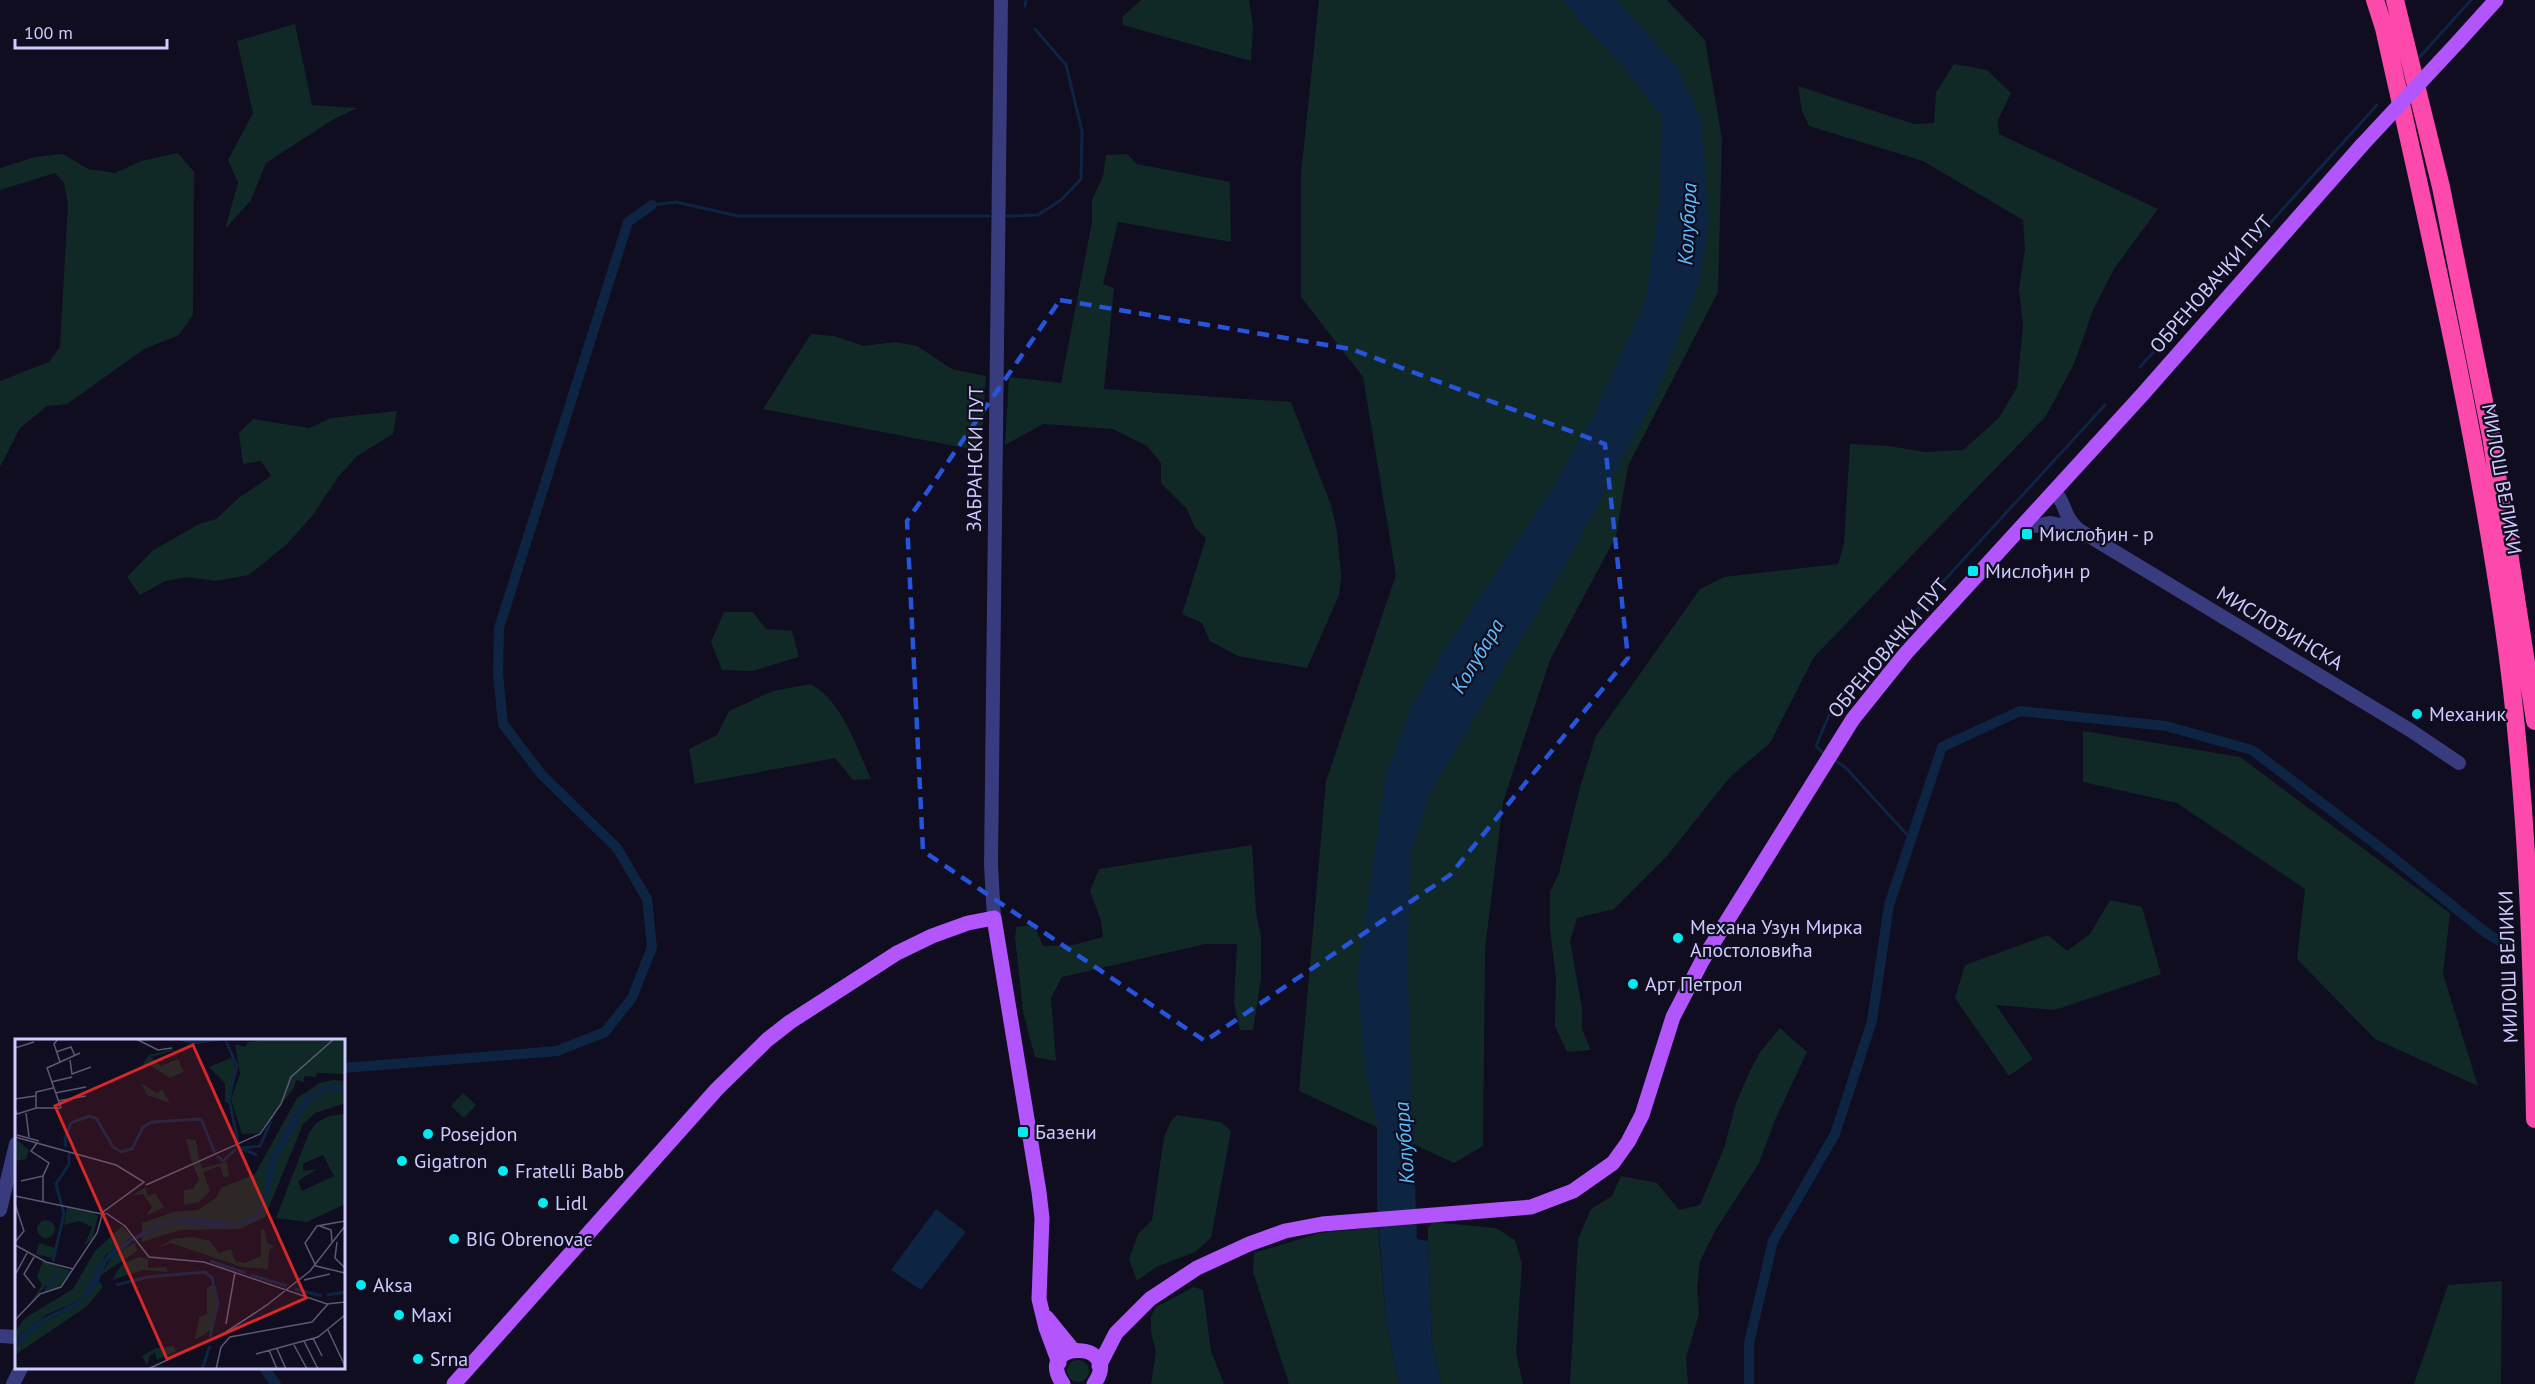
<svg xmlns="http://www.w3.org/2000/svg" width="2535" height="1384" font-family="'PT Sans',sans-serif">
<style>
.green{fill:#102926}
.water{fill:#0d2543}
.lines{fill:none;stroke-linecap:round;stroke-linejoin:round}
.stream{stroke:#0d2543;stroke-width:3}
.canal{stroke:#0d2543;stroke-width:10}
.minor{stroke:#383b7d;stroke-width:14}
.major{stroke:#b255fc;stroke-width:15}
.highway{stroke:#fc49ab;stroke-width:18}
.major-bridge{stroke:#b255fc;stroke-width:15}
.marked{fill:none;stroke:#2654da;stroke-width:4.5;stroke-dasharray:12 8;stroke-linejoin:round}
.poi-dot{fill:#04eaf1;stroke:#0f0d1f;stroke-width:2}
.labels{text-anchor:middle;dominant-baseline:central;stroke-width:4.5;stroke-linejoin:round;paint-order:stroke}
.street-label{font-size:20px;fill:#ceccfe;stroke:#0f0d1f}
.poi-label{font-size:20px;fill:#ceccfe;stroke:#0f0d1f;text-anchor:start}
.water-label{font-size:21px;font-style:italic;fill:#5cbdfc;stroke:#0f0d1f}
.inset-river{fill:none;stroke:#0d2543;stroke-width:3}
.inset-road{fill:none;stroke:#5b5978;stroke-width:1.5}
.view{fill:#d62828;fill-opacity:0.15;stroke:#d62828;stroke-width:3}
.inset-edge{fill:none;stroke:#ceccfe;stroke-width:3}
</style>
<rect width="100%" height="100%" fill="#0f0d1f"/>
<path class="green" d="M 1141,0 L 1249,0 L 1253,27 L 1251,61 L 1123,25 L 1122,17 Z
M 1319,0 L 1667,0 L 1705,40 L 1722,139 L 1718,292 L 1628,466 L 1616,536 L 1550,660 L 1503,802 L 1485,949 L 1483,1146 L 1454,1163 L 1299,1091 L 1326,781 L 1396,575 L 1363,377 L 1301,297 L 1301,174 Z
M 295,24 L 312,105 L 357,108 L 332,120 L 266,163 L 251,200 L 225,229 L 238,183 L 228,160 L 253,113 L 237,41 Z
M 1954,64 L 1987,70 L 2011,93 L 1998,120 L 1999,134 L 2158,209 L 2114,269 L 2093,310 L 2074,364 L 2046,416 L 1814,657 L 1770,743 L 1730,777 L 1667,856 L 1614,909 L 1577,918 L 1570,941 L 1582,1008 L 1582,1029 L 1591,1050 L 1567,1052 L 1555,1026 L 1556,977 L 1550,930 L 1550,892 L 1559,873 L 1580,787 L 1596,736 L 1700,589 L 1724,577 L 1838,564 L 1844,544 L 1850,444 L 1888,446 L 1926,452 L 1963,450 L 1999,418 L 2017,387 L 2023,325 L 2019,288 L 2025,249 L 2023,220 L 1923,161 L 1809,126 L 1802,111 L 1798,86 L 1914,124 L 1934,123 L 1936,92 Z
M 178,153 L 194,172 L 193,315 L 179,335 L 144,349 L 67,404 L 47,406 L 20,428 L 0,467 L 0,381 L 49,362 L 60,347 L 68,204 L 64,183 L 55,173 L 0,190 L 0,168 L 35,157 L 63,154 L 88,169 L 115,173 L 141,161 Z
M 1127,154 L 1137,164 L 1230,182 L 1231,242 L 1118,222 L 1103,284 L 1114,288 L 1104,389 L 1291,402 L 1331,505 L 1337,531 L 1341,576 L 1339,595 L 1307,668 L 1238,656 L 1210,641 L 1202,623 L 1182,614 L 1206,538 L 1195,528 L 1187,509 L 1161,483 L 1161,463 L 1147,446 L 1113,429 L 1043,424 L 1005,445 L 1009,377 L 1061,383 L 1092,222 L 1092,200 L 1103,176 L 1106,155 Z
M 811,334 L 834,336 L 864,346 L 894,342 L 917,346 L 952,369 L 986,376 L 981,451 L 763,409 Z
M 397,411 L 393,434 L 357,456 L 338,477 L 312,516 L 287,544 L 249,575 L 215,581 L 188,577 L 165,581 L 140,595 L 127,577 L 152,551 L 199,524 L 216,519 L 240,497 L 271,476 L 261,461 L 243,464 L 239,433 L 253,419 L 309,428 L 331,418 Z
M 724,612 L 753,612 L 766,629 L 792,631 L 799,657 L 752,671 L 722,670 L 711,642 Z
M 810,684 C 841,698 857,749 871,779 L 853,780 L 835,758 L 695,784 L 689,749 L 717,735 L 729,711 L 773,691 Z
M 2083,731 L 2240,757 L 2450,913 L 2443,974 L 2478,1086 L 2375,1039 L 2297,959 L 2305,889 L 2177,803 L 2083,782 Z
M 1252,845 L 1256,912 L 1261,937 L 1261,979 L 1253,1030 L 1240,1030 L 1234,1003 L 1237,944 L 1205,944 L 1062,977 L 1051,998 L 1056,1061 L 1035,1057 L 1023,1012 L 1015,937 L 1016,927 L 1034,925 L 1043,946 L 1073,945 L 1103,937 L 1101,921 L 1090,891 L 1099,869 Z
M 2110,900 L 2142,907 L 2161,974 L 2055,1010 L 1996,1005 L 2033,1059 L 2009,1076 L 1955,998 L 1965,965 L 2048,935 L 2067,951 L 2090,934 Z
M 1780,1028 L 1807,1052 L 1775,1120 L 1759,1163 L 1715,1231 L 1700,1261 L 1697,1288 L 1699,1314 L 1686,1358 L 1688,1384 L 1570,1384 L 1578,1239 L 1591,1209 L 1612,1196 L 1621,1176 L 1657,1183 L 1679,1210 L 1700,1205 L 1724,1148 L 1736,1103 L 1748,1075 L 1760,1052 Z
M 463,1093 L 476,1105 L 464,1118 L 451,1106 Z
M 1177,1115 L 1221,1122 L 1231,1131 L 1211,1238 L 1195,1252 L 1156,1267 L 1137,1281 L 1129,1259 L 1138,1234 L 1152,1220 L 1164,1137 L 1171,1121 Z
M 1433,1222 L 1496,1228 L 1515,1240 L 1522,1264 L 1516,1353 L 1523,1384 L 1441,1384 L 1432,1343 L 1428,1241 L 1428,1227 Z
M 1378,1227 L 1386,1321 L 1399,1384 L 1289,1384 L 1253,1272 L 1254,1253 L 1320,1233 Z
M 2502,1281 L 2501,1384 L 2414,1384 L 2448,1285 Z
M 1194,1287 L 1203,1290 L 1211,1351 L 1224,1384 L 1151,1384 L 1156,1352 L 1151,1332 L 1151,1317 L 1156,1307 Z
M1067 1371a11 11 0 1 1 22 0a11 11 0 1 1-22 0Z"/>
<path class="water" d="M 1561,0 L 1617,0 L 1677,68 L 1701,118 L 1709,222 L 1698,287 L 1655,397 L 1573,551 L 1430,793 L 1412,850 L 1407,956 L 1417,1239 L 1428,1241 L 1432,1343 L 1441,1384 L 1399,1384 L 1386,1321 L 1377,1205 L 1377,1120 L 1366,1076 L 1357,975 L 1386,774 L 1411,709 L 1445,649 L 1555,485 L 1591,420 L 1646,300 L 1660,195 L 1661,116 L 1622,65 Z
M 936,1209 L 966,1232 L 921,1290 L 891,1270 Z"/>
<g class="lines">
<path class="stream" d="M 1025,6 L 1026,0
M 2418,59 L 2471,0
M 652,205 L 676,202 L 738,216 L 989,216
M 1007,216 L 1038,215 L 1061,200 L 1081,179 L 1082,131 L 1066,65 L 1035,29
M 2140,367 L 2377,105
M 1826,756 L 1816,746 L 1829,715 L 1884,646 L 2105,405
M 1834,760 L 1846,768 L 1911,839"/>
<path class="canal" d="M 344,1068 L 557,1051 L 605,1032 L 632,998 L 652,947 L 647,899 L 617,848 L 541,774 L 503,724 L 498,674 L 499,628 L 628,222 L 652,205
M 264,1368 L 276,1384
M 1749,1384 L 1749,1343 L 1773,1241 L 1835,1134 L 1872,1021 L 1889,905 L 1942,747 L 2020,711 L 2166,726 L 2252,750 L 2386,852 L 2485,932 L 2510,948"/>
<path class="minor" d="M 2055,492 C 2066,503 2063,517 2079,530 L 2410,730 L 2459,763
M 2022,528 L 2051,523 L 2075,528
M 994,918 L 991,865 L 1001,0
M 0,1210 L 16,1144
M 0,1336 L 16,1337
M 13,1384 L 21,1368"/>
<path class="major" d="M 2458,42 L 2496,0
M 1047,1318 L 1073,1350
M 1099,1366 L 1116,1333 L 1150,1299 L 1197,1268 L 1249,1244 L 1285,1231 L 1322,1224 L 1531,1207 L 1573,1191 L 1613,1163 L 1628,1142 L 1642,1115 L 1673,1017 L 1702,961 L 1853,719 L 1906,653 L 2142,395 L 2362,145
M 454,1384 L 717,1089 L 767,1040 L 790,1022 L 897,953 L 932,936 L 968,923 L 994,918 L 1039,1192 L 1042,1218 L 1039,1299 L 1046,1328 L 1059,1363
M 1063,1384 C 1032,1339 1125,1340 1094,1384"/>
<path class="highway" d="M 2375,0 L 2384,28 C 2428,225 2474,421 2503,621 C 2527,786 2532,952 2535,1119
M 2395,0 L 2441,187 L 2491,436 L 2535,721"/>
<path class="major-bridge" d="M 2362,145 L 2458,42"/>
</g>
<path class="marked" d="M 1060,300 L 1351,349 L 1605,444 L 1628,658 L 1450,875 L 1205,1041 L 923,851 L 907,521 Z"/>
<g class="poi-dot">
<rect x="2021" y="528" width="12" height="12" rx="3"/>
<rect x="1967" y="565" width="12" height="12" rx="3"/>
<circle cx="2417" cy="714" r="6"/>
<circle cx="1678" cy="938" r="6"/>
<circle cx="1633" cy="984" r="6"/>
<rect x="1017" y="1126" width="12" height="12" rx="3"/>
<circle cx="428" cy="1134" r="6"/>
<circle cx="402" cy="1161" r="6"/>
<circle cx="503" cy="1171" r="6"/>
<circle cx="543" cy="1203" r="6"/>
<circle cx="454" cy="1239" r="6"/>
<circle cx="361" cy="1285" r="6"/>
<circle cx="399" cy="1315" r="6"/>
<circle cx="418" cy="1359" r="6"/>
</g>
<g class="labels">
<g class="street-label">
<text transform="translate(2211 284) rotate(-49)">ОБРЕНОВАЧКИ ПУТ</text>
<text transform="translate(975 459) rotate(-89)">ЗАБРАНСКИ ПУТ</text>
<text transform="translate(2502 479) rotate(80)">МИЛОШ ВЕЛИКИ</text>
<text transform="translate(2280 628) rotate(31)">МИСЛОЂИНСКА</text>
<text transform="translate(1888 648) rotate(-50)">ОБРЕНОВАЧКИ ПУТ</text>
<text transform="translate(2508 967) rotate(-92)">МИЛОШ ВЕЛИКИ</text>
</g>
<g class="poi-label">
<text x="2039" y="534">Мислођин - р</text>
<text x="1985" y="571">Мислођин р</text>
<text x="2429" y="714">Механик</text>
<text x="1690" y="927">Механа Узун Мирка<tspan x="1690" dy="23">Апостоловића</tspan></text>
<text x="1645" y="984">Арт Петрол</text>
<text x="1035" y="1132">Базени</text>
<text x="440" y="1134">Posejdon</text>
<text x="414" y="1161">Gigatron</text>
<text x="515" y="1171">Fratelli Babb</text>
<text x="555" y="1203">Lidl</text>
<text x="466" y="1239">BIG Obrenovac</text>
<text x="373" y="1285">Aksa</text>
<text x="411" y="1315">Maxi</text>
<text x="430" y="1359">Srna</text>
</g>
<g class="water-label">
<text transform="translate(1687 224) rotate(-87)">Колубара</text>
<text transform="translate(1477 656) rotate(-59)">Колубара</text>
<text transform="translate(1404 1143) rotate(-94)">Колубара</text>
</g>
</g>
<g transform="translate(15 1039)">
<rect width="330" height="330" fill="#0f0d1f"/>
<path d="M 252,0 L 330,0 L 330,35 L 302,34 L 301,38 L 289,37 L 289,43 L 281,41 L 279,49 L 244,94 L 227,95 L 216,60 L 225,35 L 220,5 L 230,8 L 233,3 ZM 158,10 L 169,33 L 155,39 L 136,27 L 127,26 L 134,16 ZM 157,12 L 163,20 L 146,27 L 136,18 ZM 218,18 L 221,35 L 213,64 L 210,63 L 210,44 L 194,28 ZM 318,41 L 330,42 L 330,64 L 300,74 L 288,85 L 250,178 L 225,190 L 165,191 L 127,203 L 127,184 L 159,173 L 183,171 L 201,159 L 206,149 L 240,135 L 282,59 L 305,44 ZM 126,44 L 142,54 L 147,50 L 155,64 L 132,56 ZM 330,75 L 330,165 L 292,183 L 261,179 L 294,94 L 301,84 L 314,77 ZM 308,116 L 319,137 L 287,152 L 283,142 L 302,130 L 288,132 L 288,125 ZM 0,99 L 14,111 L 11,120 L 0,122 ZM 171,100 L 181,101 L 184,121 L 177,124 ZM 185,123 L 187,129 L 212,123 L 214,137 L 209,139 L 205,127 L 188,133 L 195,152 L 184,163 L 169,166 L 169,151 L 178,150 L 184,140 L 178,126 ZM 131,148 L 133,157 L 140,154 L 149,168 L 131,177 L 137,168 L 128,155 L 118,156 ZM 52,168 L 79,174 L 83,178 L 77,200 L 69,207 L 77,188 L 64,182 L 49,186 ZM22 190a9 9 0 1 1 18 0a9 9 0 1 1-18 0ZM 107,187 L 117,198 L 91,215 L 67,260 L 31,276 L 0,301 L 0,293 L 10,279 L 58,250 L 80,212 ZM 249,189 L 252,204 L 259,207 L 254,211 L 253,230 L 227,228 L 156,204 L 143,209 L 158,200 L 178,198 L 195,202 L 204,214 L 216,210 L 220,222 L 229,224 L 246,217 L 246,192 ZM 120,203 L 122,212 L 85,237 L 97,218 ZM 24,204 L 40,209 L 37,219 L 21,215 ZM 124,218 L 133,220 L 133,229 L 151,228 L 153,233 L 128,231 L 97,241 L 107,225 ZM 28,222 L 56,232 L 43,249 L 33,253 L 32,246 L 15,264 L 27,246 L 22,237 ZM 84,241 L 88,248 L 71,268 L 0,316 L 0,308 L 31,282 L 66,265 ZM 198,246 L 202,263 L 196,291 L 180,301 L 184,278 L 192,275 L 192,248 ZM 159,307 L 161,312 L 142,321 L 140,314 L 135,316 L 132,326 L 127,317 L 141,309 Z" fill="#102926" fill-rule="evenodd"/>
<path d="M 313,45 L 330,47 L 330,53 L 312,51 L 294,63 L 263,118 L 250,166 L 242,181 L 212,189 L 156,184 L 118,202 L 92,223 L 82,246 L 66,265 L 31,282 L 0,308 L 0,301 L 26,280 L 67,260 L 83,227 L 96,211 L 141,185 L 170,178 L 221,183 L 240,177 L 248,161 L 254,122 L 278,75 L 291,57 Z" fill="#0d2543"/>
<path class="inset-river" d="M 165,0 L 179,4 L 205,0M 211,2 L 222,27 L 214,60 L 223,103M 186,80 L 200,114M 51,108 L 50,99 L 56,84 L 74,77 L 81,79 L 98,108 L 106,113 L 117,110 L 128,88 L 137,83 L 186,80M 223,108 L 242,116M 227,109 L 245,107 L 256,82M 202,117 L 208,122 L 221,110M 38,222 L 49,175 L 41,145 L 54,125 L 54,114M 195,222 L 231,234M 236,236 L 272,247M 101,246 L 133,238 L 190,233 L 197,239 L 203,264 L 195,298M 280,250 L 307,257M 30,252 L 44,235M 312,256 L 330,253M 187,330 L 195,307"/>
<path class="inset-road" d="M 43,0 L 39,5 L 45,23M 121,0 L 143,11 L 157,9M 0,9 L 19,3M 41,13 L 56,8 L 60,17M 55,21 L 57,35 L 76,28M 36,43 L 57,38M 40,54 L 71,48M 0,60 L 20,57M 43,62 L 71,57M 21,69 L 21,53 L 38,49M 46,69 L 32,29 L 65,14M 0,70 L 2,75 L 21,69 L 46,69M 11,74 L 14,98M 2,96 L 24,102M 0,98 L 101,126 L 129,143 L 88,173 L 90,176M 22,104 L 16,112 L 34,124 L 28,137 L 28,162M 6,142 L 28,137M 131,146 L 245,95 L 266,65 L 276,38 L 319,0M 0,157 L 87,175M 0,165 L 9,192 L 0,203M 91,174 L 110,187 L 134,218 L 189,223 L 312,265 L 330,263M 330,182 L 302,187 L 290,204 L 301,227 L 330,234M 305,187 L 316,191 L 317,203M 322,203 L 320,219 L 330,229M 0,206 L 31,223 L 58,230 L 82,194 L 87,176M 19,218 L 9,235 L 20,249M 0,236 L 12,214M 289,241 L 315,235M 0,281 L 25,255 L 46,248 L 58,230M 211,285 L 220,233M 313,291 L 330,327M 298,299 L 307,317M 289,302 L 303,330M 279,306 L 292,330M 262,310 L 271,330M 254,311 L 262,330M 241,315 L 303,298 L 330,276M 133,330 L 208,295 L 252,266 L 295,232 L 330,187M 201,330 L 206,308 L 215,298 L 297,283 L 313,265"/>
<path class="view" d="M 178,6 L 291,259 L 152,320 L 40,67 Z"/>
<rect width="330" height="330" class="inset-edge"/>
</g>
<path d="M15 39v9h152v-9" fill="none" stroke="#ceccfe" stroke-width="3"/>
<text x="24" y="39" font-size="18" fill="#ceccfe" stroke="#0f0d1f" stroke-width="4.5" paint-order="stroke">100 m</text>
</svg>
